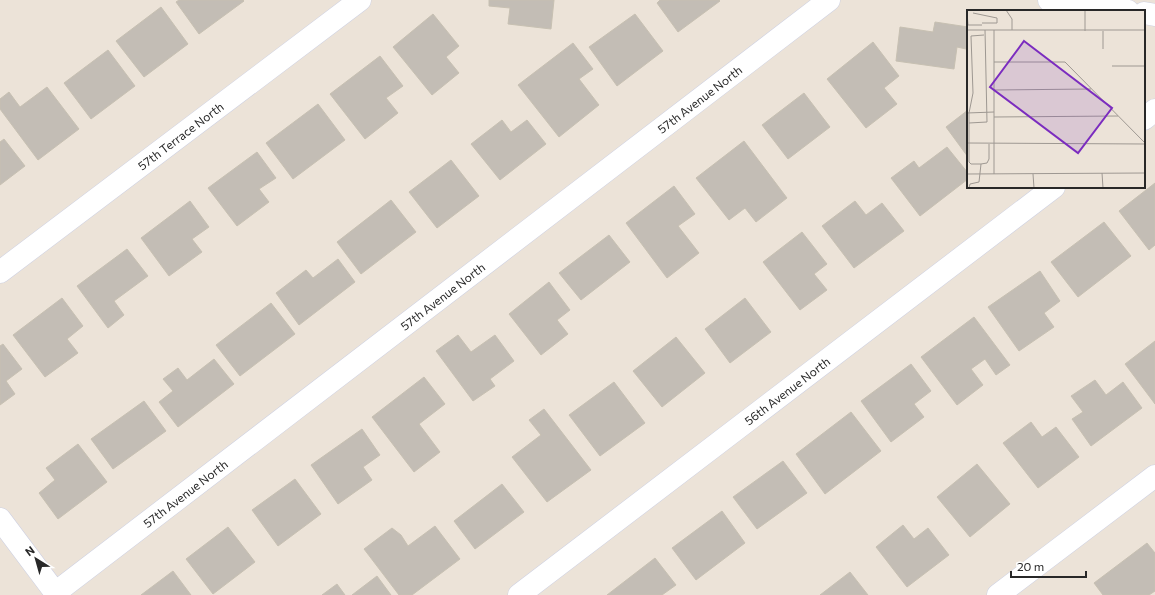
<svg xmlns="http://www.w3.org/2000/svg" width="1155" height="595" font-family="Commissioner,sans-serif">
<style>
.building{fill:#c3bdb5;stroke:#c7c0b2}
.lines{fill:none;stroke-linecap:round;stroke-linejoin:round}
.minor-casing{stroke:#ced1e2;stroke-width:23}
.minor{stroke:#fff;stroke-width:22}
.labels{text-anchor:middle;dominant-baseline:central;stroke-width:3;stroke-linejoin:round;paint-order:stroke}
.street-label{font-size:12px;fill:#282828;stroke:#fff}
.inset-road{fill:none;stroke:#9e9892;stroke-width:1}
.view{fill:#7b2cbf;fill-opacity:0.15;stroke:#7b2cbf;stroke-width:2}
.inset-edge{fill:none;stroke:#282828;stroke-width:2}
</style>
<rect width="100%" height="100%" fill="#ece3d8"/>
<path class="building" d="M 179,0 L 243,0 L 244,1 L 199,34 L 176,2 Z
M 489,0 L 554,0 L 551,29 L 508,24 L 510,8 L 489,6 Z
M 660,0 L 719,0 L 720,1 L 678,32 L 657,3 Z
M 161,7 L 188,44 L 144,77 L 116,41 Z
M 433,14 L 459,46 L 446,57 L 459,73 L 432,95 L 393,47 Z
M 635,14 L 663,51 L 617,86 L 589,47 Z
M 935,22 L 968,27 L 966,49 L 957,47 L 954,69 L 896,61 L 900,27 L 933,32 Z
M 873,42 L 899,76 L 884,88 L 897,104 L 866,128 L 827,79 Z
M 573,43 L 593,69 L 579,79 L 599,105 L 559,137 L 518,85 Z
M 108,50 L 135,86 L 91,119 L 64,83 Z
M 380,56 L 403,86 L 386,98 L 398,113 L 365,139 L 330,94 Z
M 47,87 L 79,129 L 38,160 L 0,109 L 0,99 L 9,92 L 20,107 Z
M 804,93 L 830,127 L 788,159 L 762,125 Z
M 318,104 L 345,140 L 293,179 L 266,143 Z
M 968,110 L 968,157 L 946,127 Z
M 502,120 L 511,132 L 527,120 L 546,144 L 500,180 L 471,144 Z
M 4,139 L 25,166 L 0,185 L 0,142 Z
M 744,141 L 787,198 L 756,222 L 745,208 L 729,220 L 696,178 Z
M 947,147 L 968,173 L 968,179 L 920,216 L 891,178 L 914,161 L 919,168 Z
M 257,152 L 276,178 L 259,189 L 269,202 L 237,226 L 208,188 Z
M 451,160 L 479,196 L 437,228 L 409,192 Z
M 1155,183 L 1155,245 L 1149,250 L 1119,211 Z
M 674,186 L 695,214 L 678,226 L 699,253 L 667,278 L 626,223 Z
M 391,200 L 416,232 L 361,274 L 337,242 Z
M 190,201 L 209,227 L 192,239 L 202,252 L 169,276 L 141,238 Z
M 855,201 L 866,215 L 882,203 L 904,231 L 854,268 L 822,226 Z
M 1104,222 L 1131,256 L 1078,297 L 1051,262 Z
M 802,232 L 827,264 L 814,274 L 827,290 L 800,310 L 763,262 Z
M 609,235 L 630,262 L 581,300 L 559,273 Z
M 127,249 L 148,276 L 114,301 L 124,315 L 108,328 L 77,286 Z
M 338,259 L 355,282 L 299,325 L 276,293 L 306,270 L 313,278 Z
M 1040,271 L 1060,301 L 1044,313 L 1054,327 L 1019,351 L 988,307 Z
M 549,282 L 570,310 L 557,320 L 568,334 L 541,355 L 509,314 Z
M 62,298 L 83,326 L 67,339 L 78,353 L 45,377 L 13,335 Z
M 745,298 L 771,332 L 730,363 L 705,329 Z
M 271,303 L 295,334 L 240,376 L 216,345 Z
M 974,317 L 1010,365 L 996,375 L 985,359 L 971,369 L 983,385 L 957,405 L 921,357 Z
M 458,335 L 471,352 L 495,335 L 514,361 L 490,379 L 495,386 L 473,401 L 436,351 Z
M 676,337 L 705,373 L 662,407 L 633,371 Z
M 1155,341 L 1155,404 L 1125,364 Z
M 3,344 L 22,369 L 6,381 L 15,394 L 0,405 L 0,346 Z
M 214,359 L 234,384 L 178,427 L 159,402 L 173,391 L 163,379 L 178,368 L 187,380 Z
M 911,364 L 931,391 L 914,404 L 924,417 L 891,442 L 861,401 Z
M 424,377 L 445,404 L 419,424 L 440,452 L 414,472 L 372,417 Z
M 1095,380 L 1106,395 L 1123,382 L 1142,408 L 1091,446 L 1072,419 L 1083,412 L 1071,396 Z
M 614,382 L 645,423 L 600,456 L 569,415 Z
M 144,401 L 166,431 L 113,469 L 91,439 Z
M 544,409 L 591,470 L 547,502 L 512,457 L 541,435 L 529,420 Z
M 851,412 L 881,451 L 825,494 L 796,454 Z
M 1031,422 L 1042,437 L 1056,427 L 1079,457 L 1038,488 L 1003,443 Z
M 362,429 L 380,455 L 363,467 L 372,480 L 338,504 L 311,465 Z
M 78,444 L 107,482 L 58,519 L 39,493 L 55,480 L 46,468 Z
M 783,461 L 807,493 L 757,529 L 733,497 Z
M 977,464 L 1010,504 L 970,537 L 937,497 Z
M 295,479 L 321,514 L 278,546 L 252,510 Z
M 502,484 L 524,512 L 475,549 L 454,521 Z
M 722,511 L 745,543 L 696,580 L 672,548 Z
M 903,525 L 914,539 L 928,528 L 949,555 L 907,587 L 876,547 Z
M 435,526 L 460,559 L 412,595 L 399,595 L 364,549 L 392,528 L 401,535 L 408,546 Z
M 228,527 L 255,562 L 213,594 L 186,559 Z
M 1147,543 L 1155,553 L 1155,591 L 1149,595 L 1103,595 L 1094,583 Z
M 655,558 L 676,585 L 662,595 L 607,595 Z
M 173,571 L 191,595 L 141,595 Z
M 850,572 L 868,595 L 820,595 Z
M 377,576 L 391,595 L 352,595 Z
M 337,584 L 345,595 L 322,595 Z"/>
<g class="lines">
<g class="minor-casing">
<g id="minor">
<path d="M 1049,0 L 1128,11"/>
<path d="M 1144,13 L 1155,15"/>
<path d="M 1144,119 L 1155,110"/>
<path id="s1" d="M 0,272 L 360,0"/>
<path d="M 0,519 L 57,595"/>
<path id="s2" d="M 55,593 L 829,0"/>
<path id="s3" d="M 519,595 L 1054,187"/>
<path d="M 998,595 L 1155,476"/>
</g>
</g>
<use href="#minor" class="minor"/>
</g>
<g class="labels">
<g class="street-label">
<text stroke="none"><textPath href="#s2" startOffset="812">57th Avenue North</textPath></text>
<text stroke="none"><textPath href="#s1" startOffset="226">57th Terrace North</textPath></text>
<text stroke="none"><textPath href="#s2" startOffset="488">57th Avenue North</textPath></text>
<text stroke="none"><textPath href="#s3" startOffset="337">56th Avenue North</textPath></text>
<text stroke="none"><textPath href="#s2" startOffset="164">57th Avenue North</textPath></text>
</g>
</g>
<g transform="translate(967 10)">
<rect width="178" height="178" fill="#ece3d8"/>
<path class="inset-road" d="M 39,0 L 45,9 L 45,20M 118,0 L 118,21M 0,3 L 1,15 L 15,15M 6,3 L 30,8 L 30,13 L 15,13M 0,20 L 178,20M 136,39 L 136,21M 27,52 L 98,52 L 178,133M 145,56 L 178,56M 27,80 L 124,79M 0,103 L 27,102M 27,107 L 151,106M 2,113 L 20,112 L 18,20M 0,133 L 178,134M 14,154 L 4,154 L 2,152 L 2,103 L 6,83 L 4,26 L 17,25M 135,163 L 136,178M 0,164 L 178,163M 27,164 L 27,20M 66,164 L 67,178M 2,178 L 3,174 L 12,172 L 14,154 L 20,153 L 22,149 L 22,134"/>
<path class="view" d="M 57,31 L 145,98 L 111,143 L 23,77 Z"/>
<rect width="178" height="178" class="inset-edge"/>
</g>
<g transform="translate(36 559) rotate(323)" stroke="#ffffff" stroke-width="3" paint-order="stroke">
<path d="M0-3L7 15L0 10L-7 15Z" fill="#282828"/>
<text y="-6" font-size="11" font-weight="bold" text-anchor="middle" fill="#282828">N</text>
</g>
<path d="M1011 571v6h75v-6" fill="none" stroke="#282828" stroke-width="2"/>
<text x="1017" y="571" font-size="12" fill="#282828" stroke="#ffffff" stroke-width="3" paint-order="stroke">20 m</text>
</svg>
